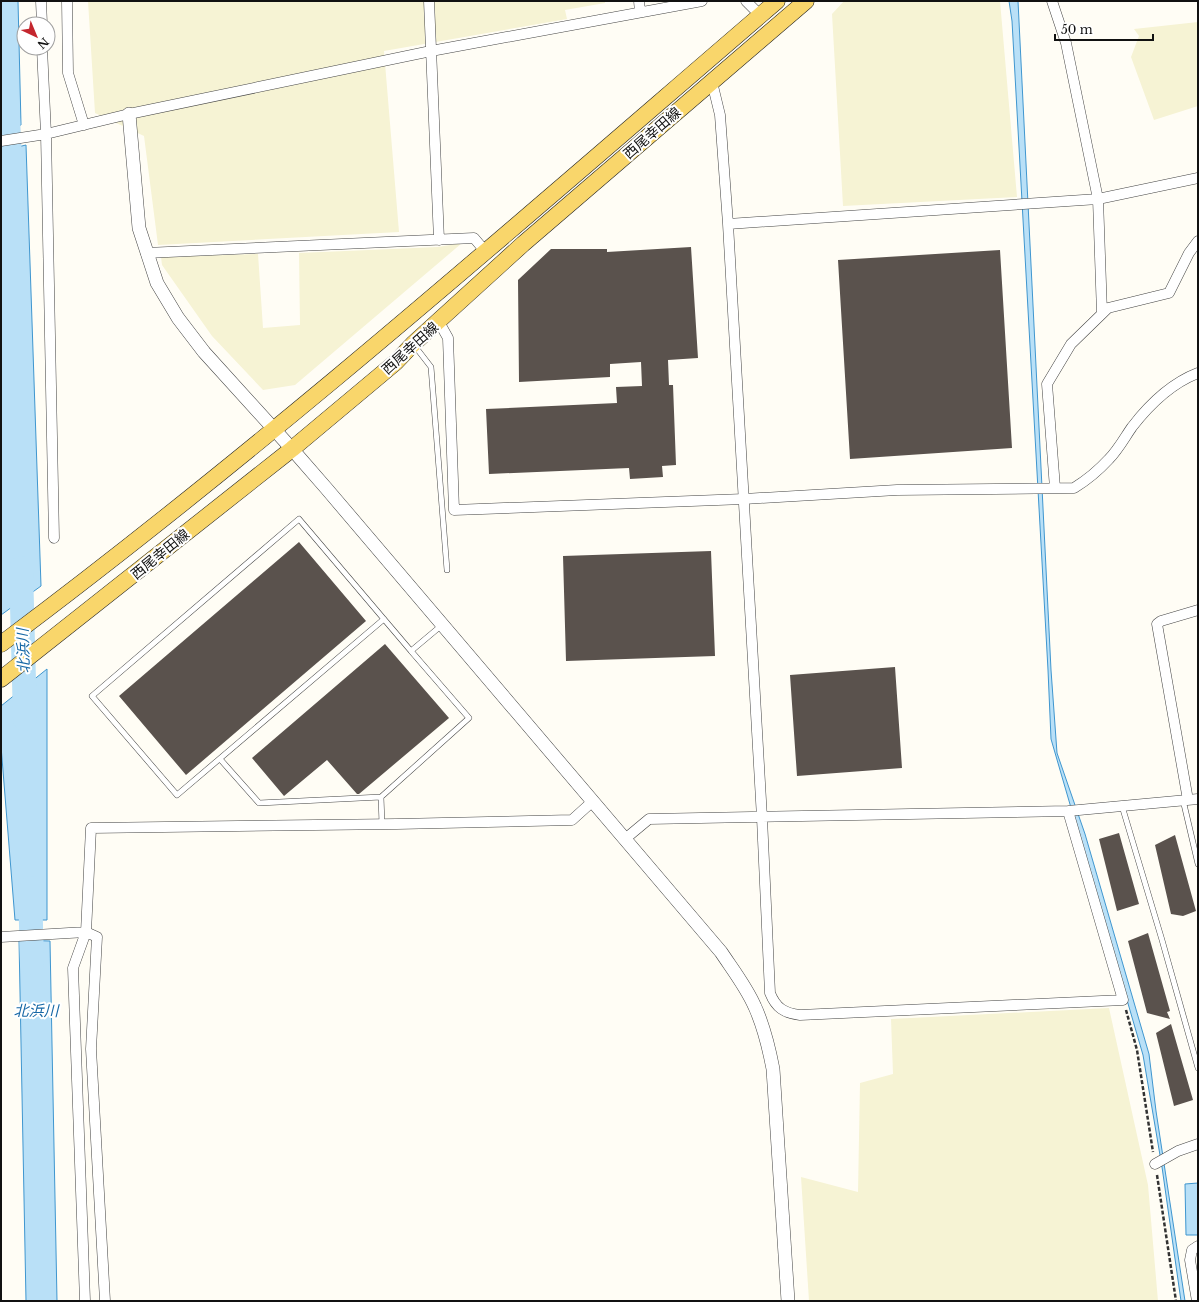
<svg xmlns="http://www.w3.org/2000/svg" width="1199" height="1302" font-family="'Libre Baskerville','Noto Sans JP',serif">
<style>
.farmland{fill:#f6f3d4}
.water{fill:#b9e0f7;stroke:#3f96cf}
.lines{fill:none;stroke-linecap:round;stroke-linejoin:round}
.river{stroke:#b9e0f7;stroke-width:24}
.building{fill:#5a524d}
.service-casing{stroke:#444;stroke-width:6}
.minor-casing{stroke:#444;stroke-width:11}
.tertiary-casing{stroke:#444;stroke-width:14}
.primary-casing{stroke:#222;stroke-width:17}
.path{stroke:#333;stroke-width:2.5;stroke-dasharray:4 2;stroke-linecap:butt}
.service{stroke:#fff;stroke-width:5}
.minor{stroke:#fff;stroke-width:10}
.tertiary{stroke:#fff;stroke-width:13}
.primary{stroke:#f9d66b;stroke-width:16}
.labels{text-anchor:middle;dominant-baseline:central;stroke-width:4;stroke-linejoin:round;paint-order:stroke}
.street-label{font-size:14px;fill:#111;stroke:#fff}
.water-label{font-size:15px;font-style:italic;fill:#1768a6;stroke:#fff}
</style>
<rect width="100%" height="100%" fill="#fffdf5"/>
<path class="farmland" d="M 88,1 L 605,1 L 605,3 L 565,10 L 567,19 L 384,51 L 399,232 L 158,245 L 144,136 L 95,113 Z
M 844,1 L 1000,1 L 1017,197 L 843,206 L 832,14 Z
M 1198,22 L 1198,106 L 1154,120 L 1131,57 L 1139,36 L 1134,29 Z
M 462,243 L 295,385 L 263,390 L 212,336 L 162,265 L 161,257 L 258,254 L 263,328 L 300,325 L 299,253 L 438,247 Z
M 1109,1008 L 1148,1185 L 1158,1301 L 809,1301 L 801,1177 L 858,1192 L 860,1083 L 893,1074 L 891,1019 Z"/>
<path class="water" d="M 1,1 L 18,1 L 21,125 L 1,130 Z
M 1009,1 L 1018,1 L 1051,670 L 1057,753 L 1085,834 L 1149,1054 L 1156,1111 L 1185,1301 L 1181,1301 L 1162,1167 L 1143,1055 L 1051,739 L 1048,670 L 1012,21 Z
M 26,145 L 41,586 L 1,615 L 1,151 Z
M 47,669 L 47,920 L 15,920 L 1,746 L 1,706 Z
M 19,940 L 50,941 L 57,1301 L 26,1301 Z
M 1198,1183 L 1198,1235 L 1186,1235 L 1185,1184 Z"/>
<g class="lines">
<path class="river" d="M 7,96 L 11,181
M 21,568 L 25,719
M 30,888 L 32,963"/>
</g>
<path class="building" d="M 691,247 L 698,358 L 668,360 L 669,385 L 673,385 L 676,465 L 662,466 L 663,477 L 630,479 L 629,468 L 489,474 L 486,409 L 617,403 L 616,387 L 642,386 L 641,362 L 610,364 L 610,377 L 519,382 L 518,280 L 551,249 L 607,249 L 607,252 Z
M 1000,250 L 1012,448 L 850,459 L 838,260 Z
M 299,542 L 366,621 L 186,775 L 119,696 Z
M 711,551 L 715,656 L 566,661 L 563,556 Z
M 385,644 L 449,718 L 359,794 L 357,794 L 327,760 L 284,796 L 252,758 Z
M 895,667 L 902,768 L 797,776 L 790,675 Z
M 1119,833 L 1139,904 L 1117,911 L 1099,839 Z
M 1175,835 L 1196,911 L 1183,916 L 1171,914 L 1155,845 Z
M 1148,933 L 1170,1011 L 1167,1012 L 1170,1019 L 1147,1013 L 1128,941 Z
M 1171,1024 L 1193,1100 L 1174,1106 L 1156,1033 Z"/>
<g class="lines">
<g class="service-casing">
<path id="service" d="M 414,345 L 431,367 L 447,570
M 384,619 L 177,795 L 92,696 L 299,519 L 411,651 L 442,625
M 220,759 L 259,803 L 381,797 L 469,718 L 411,651
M 381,797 L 382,824
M 1183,800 L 1198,864
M 1122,806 L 1162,940 L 1198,1068"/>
</g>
<g class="minor-casing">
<path id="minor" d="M 41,1 L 42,24
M 67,1 L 68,73 L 84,125
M 429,1 L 439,240
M 639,1 L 640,12
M 746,1 L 760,15
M 1052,1 L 1066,43 L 1098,199 L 1102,313
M 42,48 L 46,134 L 54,538
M 712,82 L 720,115 L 728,224 L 762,818 L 770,993 C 776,1008 784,1013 800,1015 L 1123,1000 L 1068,811
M 1,141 L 46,134 L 129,114 L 431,51 L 702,1
M 728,224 L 1098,199 L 1198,178
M 146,253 L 474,238 L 485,251
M 439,322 L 448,338 L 454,510 L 744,499 L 897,490 L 1074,488 C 1087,480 1098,471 1109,459 C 1118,450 1125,437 1132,427 C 1149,405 1172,383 1198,373
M 1055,488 L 1047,384 L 1071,344 L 1108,308 L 1169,293 L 1189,253 L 1198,241
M 1188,800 L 1157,624 L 1161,621 L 1198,610
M 625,839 L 649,819 L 1068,811 L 1198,799
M 1,937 L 86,932 L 97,937 L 91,1049 L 105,1301
M 1155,1164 L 1178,1151 L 1198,1144
M 85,1301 L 73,968 L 86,932 L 91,828 L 397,824 L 572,820 L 593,801
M 1197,1301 L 1190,1260 L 1192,1250 L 1198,1246"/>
</g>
<g class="tertiary-casing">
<path id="tertiary" d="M 129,114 L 139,228 L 157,283 L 178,318 L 204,352 L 292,449 L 326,488 L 721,952 C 733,970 747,988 755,1007 C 764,1027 769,1048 773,1069 L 788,1301"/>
</g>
<g class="primary-casing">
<path id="primary" d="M 1,644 C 270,443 522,220 777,1
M 1,679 L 292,449 L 396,362 L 413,344 L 523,244 L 806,1"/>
</g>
<path class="path" d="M 1126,1010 L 1137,1050 L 1153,1152
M 1157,1175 L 1176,1301"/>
<use href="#service" class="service"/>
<use href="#minor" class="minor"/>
<use href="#tertiary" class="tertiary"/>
<use href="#primary" class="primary"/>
</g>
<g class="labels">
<g class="street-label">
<text transform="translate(652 133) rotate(-41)">西尾幸田線</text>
<text transform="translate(410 348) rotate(-42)">西尾幸田線</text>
<text transform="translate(160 554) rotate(-39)">西尾幸田線</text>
</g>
<g class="water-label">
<text transform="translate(23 651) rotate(-92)">北浜川</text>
<text x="36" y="1010">北浜川</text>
</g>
</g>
<rect width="1199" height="1302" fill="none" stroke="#111111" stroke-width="4"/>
<g transform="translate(36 36) rotate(136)"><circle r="19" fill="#ffffff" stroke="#a0a0a0"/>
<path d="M0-3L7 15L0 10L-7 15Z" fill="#c4262e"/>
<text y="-6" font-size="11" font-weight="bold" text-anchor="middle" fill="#111111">N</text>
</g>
<path d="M1055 34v6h98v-6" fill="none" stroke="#111111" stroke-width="2"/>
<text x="1061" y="34" font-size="12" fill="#111111" stroke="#ffffff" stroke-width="3" paint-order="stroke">50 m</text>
</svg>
